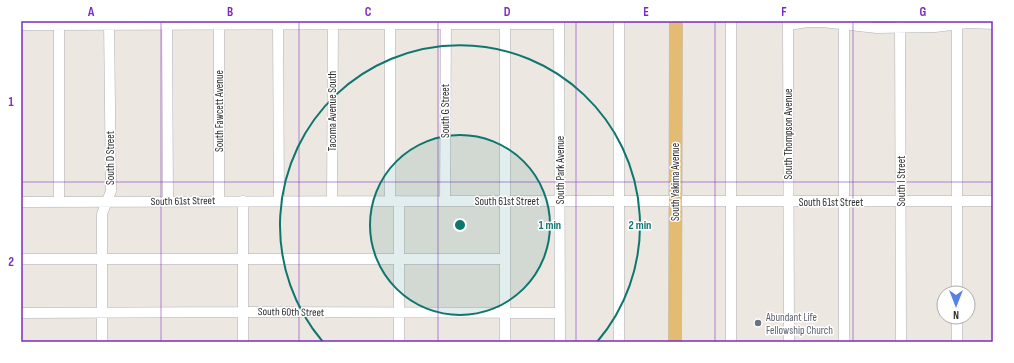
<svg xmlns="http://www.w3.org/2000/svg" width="1014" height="363" font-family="'Sofia Sans Condensed',sans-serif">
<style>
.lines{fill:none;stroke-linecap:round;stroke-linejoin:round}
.minor-casing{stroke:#afb1b8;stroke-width:11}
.major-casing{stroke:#c4c4c4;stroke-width:14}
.minor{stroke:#fff;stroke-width:10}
.major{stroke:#e3bb72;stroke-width:13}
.grid{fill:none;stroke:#7b2cbf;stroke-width:1;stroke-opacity:0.55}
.ring{fill:none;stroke:#0f766e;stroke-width:2}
.worship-dot{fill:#6b7280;stroke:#fff;stroke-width:1.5}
.labels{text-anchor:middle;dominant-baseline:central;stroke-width:3;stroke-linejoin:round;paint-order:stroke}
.street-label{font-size:11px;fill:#2e2e2e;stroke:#fff}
.worship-label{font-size:11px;fill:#5b616d;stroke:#fff;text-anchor:start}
.centre{fill:#0f766e;stroke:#fff;stroke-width:2}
.ring-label{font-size:12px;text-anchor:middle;font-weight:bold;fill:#0f766e;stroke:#fff;stroke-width:3;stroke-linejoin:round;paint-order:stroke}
.neatline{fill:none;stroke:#7b2cbf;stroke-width:1.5}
.grid-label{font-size:13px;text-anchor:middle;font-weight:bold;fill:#7b2cbf}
</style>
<rect width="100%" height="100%" fill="#ede7e2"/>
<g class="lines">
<g class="minor-casing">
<path id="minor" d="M 59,21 L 59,202
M 167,21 L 168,201
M 278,21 L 279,201
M 390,21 L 390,201
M 559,21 L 560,342
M 619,21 L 619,342
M 788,21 L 789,342
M 844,21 L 844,342
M 900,21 L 901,342
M 957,21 L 957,293
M 21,25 L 559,24
M 788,25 L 808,22 L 822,22 L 877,28 L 935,27 L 968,23 L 993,24
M 219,201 L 219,21
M 332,201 L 333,21
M 445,201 L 446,21
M 21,202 L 445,201 L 993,201
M 21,259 L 505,259
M 21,313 L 243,312 L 560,313
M 957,317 L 957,342
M 102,342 L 102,214 L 111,191 L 109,21
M 243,342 L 243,201
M 399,342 L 399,201
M 505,342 L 505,21
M 731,342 L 731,21"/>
</g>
<g class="major-casing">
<path id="major" d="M 675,342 L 676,21"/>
</g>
<use href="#minor" class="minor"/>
<use href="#major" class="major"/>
</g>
<path class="grid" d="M 161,21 L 161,342M 299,21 L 299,342M 438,21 L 438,342M 576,21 L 576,342M 715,21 L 715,342M 853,21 L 853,342M 21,182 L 993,182"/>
<circle cx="460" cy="225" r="90" fill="#0f766e" fill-opacity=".12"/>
<g class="ring">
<circle cx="460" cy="225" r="90"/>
<path d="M323 342A180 180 0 1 1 597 342"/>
</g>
<circle class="worship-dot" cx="758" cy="323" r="4"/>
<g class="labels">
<g class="street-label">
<text transform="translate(219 111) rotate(-90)">South Fawcett Avenue</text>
<text transform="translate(332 111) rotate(-90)">Tacoma Avenue South</text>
<text transform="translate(445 111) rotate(-90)">South G Street</text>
<text transform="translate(788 134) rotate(-90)">South Thompson Avenue</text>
<text transform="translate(110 158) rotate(-90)">South D Street</text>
<text transform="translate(560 170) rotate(-90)">South Park Avenue</text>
<text transform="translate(901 181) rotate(-90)">South I Street</text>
<text transform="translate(675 182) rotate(-90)">South Yakima Avenue</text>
<text transform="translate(183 201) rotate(-1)">South 61st Street</text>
<text x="507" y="201">South 61st Street</text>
<text x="831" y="202">South 61st Street</text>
<text transform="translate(291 312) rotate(1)">South 60th Street</text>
</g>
<g class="worship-label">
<text x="766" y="317">Abundant Life<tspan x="766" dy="13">Fellowship Church</tspan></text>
</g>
</g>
<circle cx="460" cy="225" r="6" class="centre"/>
<g class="ring-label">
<text x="550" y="229">1 min</text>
<text x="640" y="229">2 min</text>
</g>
<rect width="1014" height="363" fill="none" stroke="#ffffff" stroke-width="44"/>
<g transform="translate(956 305) rotate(180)"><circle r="19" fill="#ffffff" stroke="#ababab"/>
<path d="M0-3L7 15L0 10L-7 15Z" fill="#5682e7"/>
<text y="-6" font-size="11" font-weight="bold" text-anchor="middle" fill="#2e2e2e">N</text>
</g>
<rect x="22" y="22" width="970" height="319" class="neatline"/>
<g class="grid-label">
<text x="91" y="16">A</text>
<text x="230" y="16">B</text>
<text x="368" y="16">C</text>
<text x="507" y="16">D</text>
<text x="646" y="16">E</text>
<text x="784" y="16">F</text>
<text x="923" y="16">G</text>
<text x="11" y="106">1</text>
<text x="11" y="266">2</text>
</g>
</svg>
